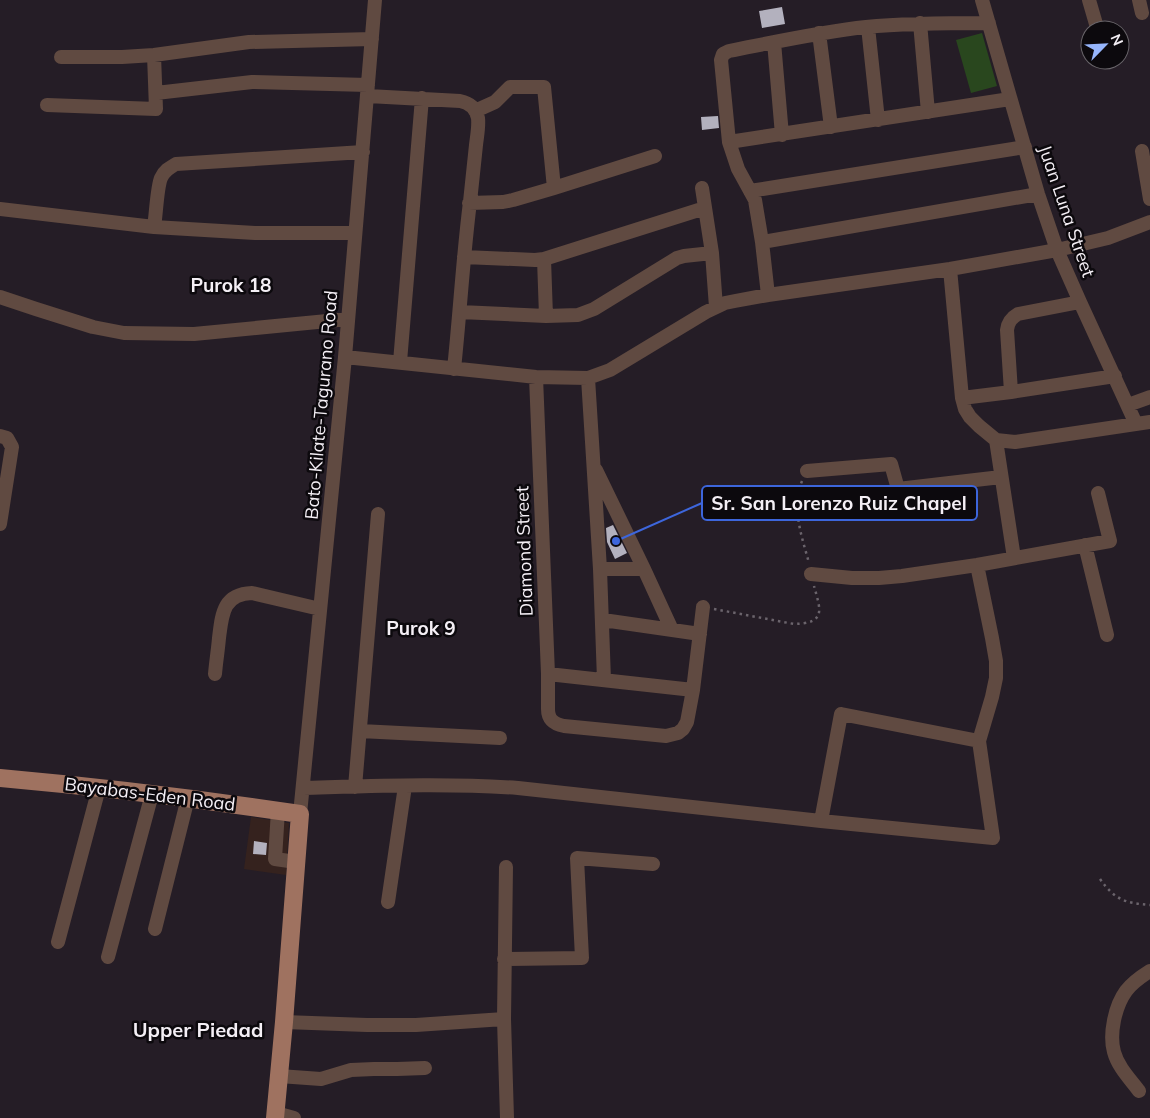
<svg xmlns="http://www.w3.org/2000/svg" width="1150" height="1118" font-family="Mulish,sans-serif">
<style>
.commercial{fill:#35221e}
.garden{fill:#29471e}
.building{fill:#b3b1be}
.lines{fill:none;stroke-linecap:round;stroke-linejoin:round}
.path{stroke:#6b646c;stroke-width:2.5;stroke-dasharray:2.5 4;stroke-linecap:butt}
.minor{stroke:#604a41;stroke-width:14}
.major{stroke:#9f7260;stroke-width:18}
.labels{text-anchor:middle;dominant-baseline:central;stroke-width:5;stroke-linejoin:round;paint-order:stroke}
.street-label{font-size:18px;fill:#f4eff5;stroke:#0c090d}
.neighbourhood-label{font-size:19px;font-weight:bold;fill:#f4eff5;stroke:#0c090d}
.quarter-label{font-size:20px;font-weight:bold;fill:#f4eff5;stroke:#0c090d}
.leader{fill:none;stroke:#3d66dc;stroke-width:2}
.callout-dot{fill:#3d66dc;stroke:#0c090d;stroke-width:2}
.callout{fill:#0c090d;stroke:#3d66dc;stroke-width:2}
.callout-label{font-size:19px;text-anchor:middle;font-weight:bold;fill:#f4eff5}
</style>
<rect width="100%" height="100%" fill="#251d26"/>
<path class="commercial" d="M 251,817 L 289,823 L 286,875 L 244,869 Z"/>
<path class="garden" d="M 982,33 L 997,86 L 971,93 L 956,40 Z"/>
<path class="building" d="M 782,7 L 785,24 L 762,28 L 759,11 Z
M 718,116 L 719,128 L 702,130 L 701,117 Z
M 613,525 L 627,553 L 615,559 L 607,542 L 606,528 Z
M 254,841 L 267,843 L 266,855 L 253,854 Z"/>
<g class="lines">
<path class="path" d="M 802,481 C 791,508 802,537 809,563
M 714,609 L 794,624 C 826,623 821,611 814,586
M 1100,879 C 1115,900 1125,903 1150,905"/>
<path class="minor" d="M 982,0 L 1038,194 L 1057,250 L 1080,302 L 1136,424
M 1089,0 L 1096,24
M 1139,0 L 1142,13
M 920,23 L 928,112
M 868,27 L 878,120
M 819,33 L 831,127
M 774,42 L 782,135
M 61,57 L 122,57 L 154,55 L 249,42 L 372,39
M 156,93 L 252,82 L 368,85
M 368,96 L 460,101 C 470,103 476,108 478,118 C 479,127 477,136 476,145 C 474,164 472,183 470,202 C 463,257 460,313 454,369
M 47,105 L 156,109 L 154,55
M 475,111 L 495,102 L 510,87 L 544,87 L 554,188
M 729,142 L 1010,99
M 1142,151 L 1150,199
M 702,188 L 712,253 L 716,307
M 750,191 L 1025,147
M 469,203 L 503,202 L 513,200 L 554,188 L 655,156
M 0,209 L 154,227 L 255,233 L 355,233
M 154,227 C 156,216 157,187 161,178 C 164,171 169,168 176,164 L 363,152
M 762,242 L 1038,194
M 464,257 L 535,260 L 544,259 L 705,208
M 544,259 L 546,316
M 950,269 L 962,398 L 965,409 L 970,417 L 979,426 L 996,440 L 1015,442 L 1150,422
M 768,295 L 762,242 L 755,200 L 738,169 L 729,142 L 721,60 L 723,54 L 729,51 C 775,42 820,32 866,27 C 907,23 948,23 989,23
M 0,297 L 36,309 L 93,327 L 124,333 L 194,334 L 348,319
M 460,312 L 546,316 L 578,315 L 594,309 L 677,258 L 684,256 L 712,253
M 345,357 L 536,377 L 588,378 L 610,370 L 706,312 L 725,303 L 735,301 L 768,295 L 950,269 L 1057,250 L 1108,238 L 1150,222
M 400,362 L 422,98
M 536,377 L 548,674 L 548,709 C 548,720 554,724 564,726 L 666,736 L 678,733 L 683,729 L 687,722 L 693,690 L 703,607
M 588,378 L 600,569 L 604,680
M 1011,392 L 1007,330 C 1008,322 1011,318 1018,314 L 1080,302
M 962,398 L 1011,392 L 1115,376
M 1128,405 L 1150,397
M 0,436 L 7,438 L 12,447 L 0,524
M 996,440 L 1014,558
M 596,470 L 644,569 L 672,630
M 807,471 L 891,464 L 898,489 L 1001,477
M 1085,545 L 1107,635
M 600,569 L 644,569
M 811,574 L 852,578 L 879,578 L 902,576 L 977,565 L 1110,541 L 1098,493
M 603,620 L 700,634
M 215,674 C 216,662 218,650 219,638 C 222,614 223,594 252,593 L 320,609
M 548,674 L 693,690
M 360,731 L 500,738
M 355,787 L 378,514
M 303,788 C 375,786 446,783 518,788 L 821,821 L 993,838 L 979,741 L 992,697 L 996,678 L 996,661 L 992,638 L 977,565
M 278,810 L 275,859 L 296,862
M 300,814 L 345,357 L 375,0
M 821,821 L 841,714 L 979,741
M 506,867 L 504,1019 L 507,1118
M 388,902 L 405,786
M 155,929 L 188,798
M 58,942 L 99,788
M 108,957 L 152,794
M 504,959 L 582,958 L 577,858 L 653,864
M 284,1022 L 367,1025 L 416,1025 L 504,1019
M 279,1076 L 321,1079 L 351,1070 L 374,1069 L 397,1069 L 425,1068
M 1139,1091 C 1130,1079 1118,1067 1114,1052 C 1109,1034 1115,1006 1126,991 C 1132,983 1142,976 1150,971
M 276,1113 L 294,1118"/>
<path class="major" d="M 0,778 C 100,787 200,799 300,814 L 284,1022 L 275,1118"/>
</g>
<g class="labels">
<g class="street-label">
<text transform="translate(1067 211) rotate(71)">Juan Luna Street</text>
<text transform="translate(321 405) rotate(-85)">Bato-Kilate-Tagurano Road</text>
<text transform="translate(524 551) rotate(-92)">Diamond Street</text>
<text transform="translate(150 794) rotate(7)">Bayabas-Eden Road</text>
</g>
<g class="neighbourhood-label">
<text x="231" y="285">Purok 18</text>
<text x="421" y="628">Purok 9</text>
</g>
<g class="quarter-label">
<text x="198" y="1029">Upper Piedad</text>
</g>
</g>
<path class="leader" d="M616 541L702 503"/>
<circle class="callout-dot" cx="616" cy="541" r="5"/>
<rect class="callout" x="702" y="486" width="275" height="34" rx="5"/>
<g class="callout-label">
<text x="839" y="510">Sr. San Lorenzo Ruiz Chapel</text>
</g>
<g transform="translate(1105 45) rotate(66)"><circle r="24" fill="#0c090d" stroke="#69656a"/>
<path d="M0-4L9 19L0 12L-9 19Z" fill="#97b6fd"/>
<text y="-8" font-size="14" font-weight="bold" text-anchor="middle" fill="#f4eff5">N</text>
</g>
</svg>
